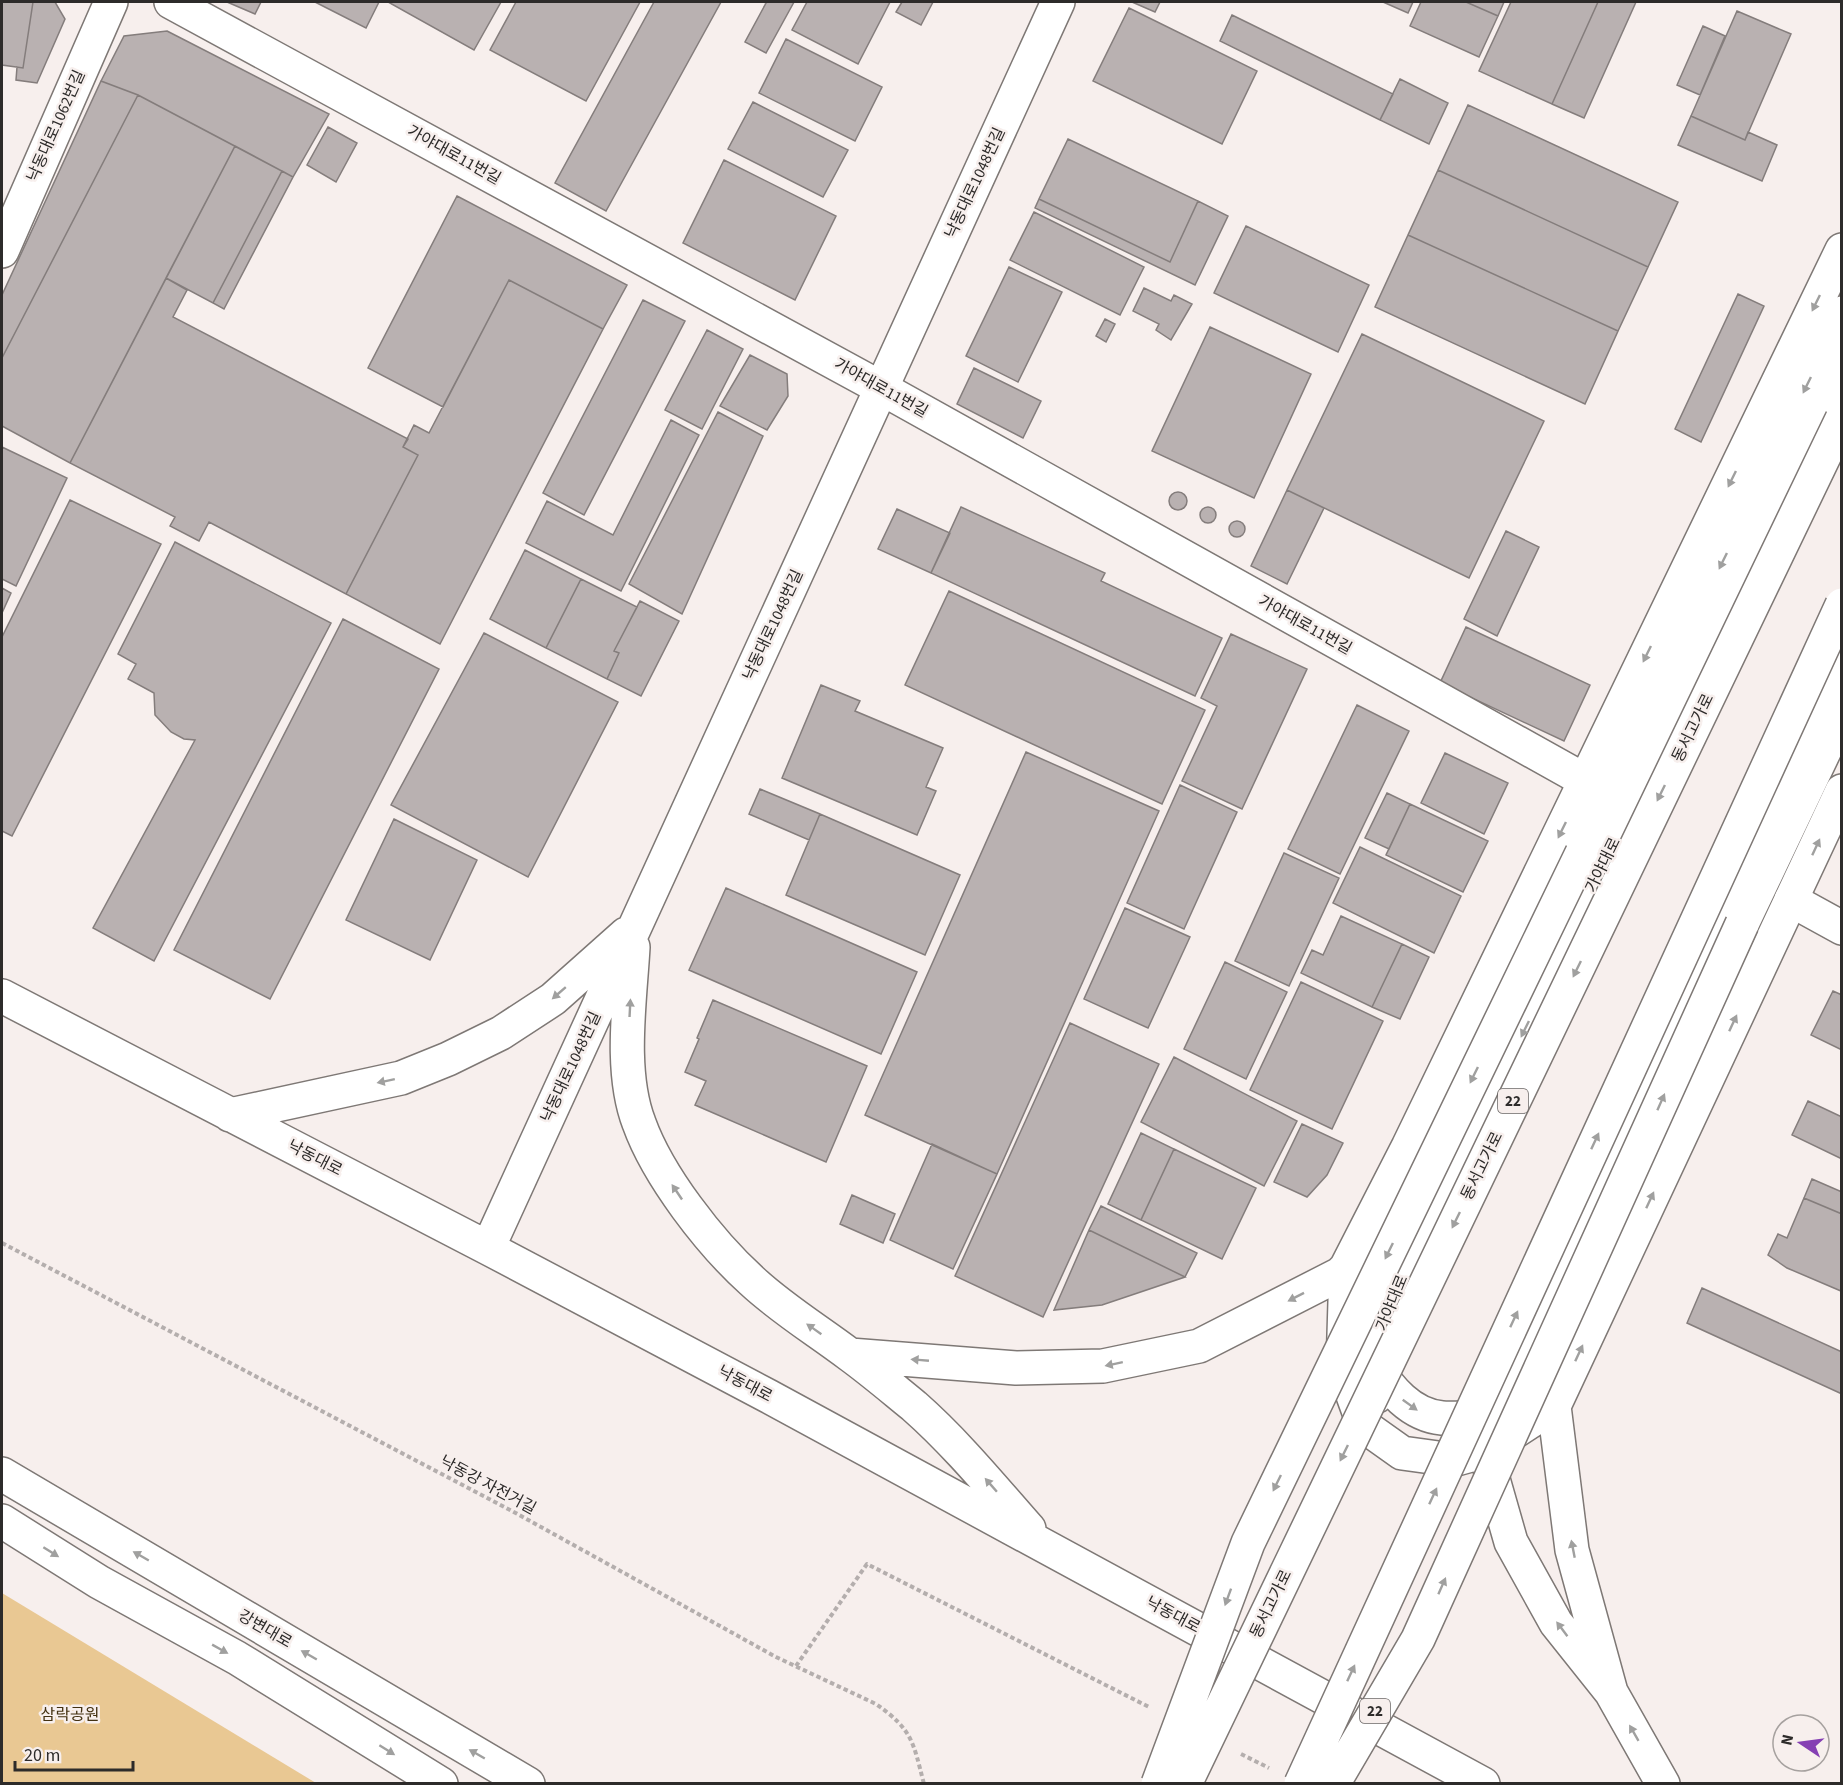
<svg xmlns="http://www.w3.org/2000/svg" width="1843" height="1785" font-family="'Source Sans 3','Noto Sans KR',sans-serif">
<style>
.park{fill:#e9c893}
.building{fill:#b9b1b1;stroke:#847d7c;stroke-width:1.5}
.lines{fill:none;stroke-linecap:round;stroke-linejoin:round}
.street-casing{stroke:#7e7875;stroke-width:36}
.secondary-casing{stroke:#7e7875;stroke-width:36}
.highway-casing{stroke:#7e7875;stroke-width:36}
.path{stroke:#b4aead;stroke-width:4;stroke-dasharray:4.5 3;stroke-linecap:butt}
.street{stroke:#fff;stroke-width:33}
.secondary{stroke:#fff;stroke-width:33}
.highway{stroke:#fff;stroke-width:33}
.highway-bridge-casing{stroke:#7e7875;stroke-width:36;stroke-linecap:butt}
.highway-bridge{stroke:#fff;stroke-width:33}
.oneway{fill:#a0a09f}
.labels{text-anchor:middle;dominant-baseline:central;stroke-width:5;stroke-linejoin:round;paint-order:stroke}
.shield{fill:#f7efed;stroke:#6a6664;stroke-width:1.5}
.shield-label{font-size:15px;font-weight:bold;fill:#2d2b2a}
.street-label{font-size:16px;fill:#2d2b2a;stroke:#f7efed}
.park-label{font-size:16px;fill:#433111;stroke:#f7efed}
</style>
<rect width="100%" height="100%" fill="#f7efed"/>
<path class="park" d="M 2,1593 L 316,1783 L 2,1783 Z"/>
<path class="building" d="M 2,2 L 33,2 L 23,68 L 2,65 Z
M 33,2 L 55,2 L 65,19 L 37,83 L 16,80 L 17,67 L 23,68 Z
M 227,2 L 261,2 L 255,14 Z
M 315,2 L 379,2 L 366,28 Z
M 388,2 L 501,2 L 474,50 Z
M 516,2 L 640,2 L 586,101 L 490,50 Z
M 654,2 L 721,2 L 606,211 L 555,183 Z
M 764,2 L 794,2 L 766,53 L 745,42 L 766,3 Z
M 807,2 L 890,2 L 858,64 L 792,30 Z
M 902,2 L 933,2 L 921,25 L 896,12 Z
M 1132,2 L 1160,2 L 1155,12 Z
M 1383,2 L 1413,2 L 1408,13 Z
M 1421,2 L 1466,2 L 1498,16 L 1479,57 L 1410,26 Z
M 1466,2 L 1504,2 L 1498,16 Z
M 1511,2 L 1598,2 L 1552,104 L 1479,71 Z
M 1598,2 L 1636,2 L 1584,118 L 1552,104 Z
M 1129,8 L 1257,71 L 1222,144 L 1093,81 Z
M 1737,11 L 1791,34 L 1745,140 L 1691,116 Z
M 1232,15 L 1393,94 L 1380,120 L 1220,41 Z
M 1703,26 L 1725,36 L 1700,95 L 1677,85 Z
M 167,31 L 329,114 L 293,177 L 138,95 L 101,81 L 124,36 Z
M 786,39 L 882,87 L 855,141 L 759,93 Z
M 1400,79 L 1448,103 L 1429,144 L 1380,120 Z
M 101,81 L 138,95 L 2,358 L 2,295 Z
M 138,95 L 235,146 L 70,463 L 2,426 L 2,358 Z
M 753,102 L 848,150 L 823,197 L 728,149 Z
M 1468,105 L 1678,202 L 1648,267 L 1438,170 Z
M 1691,116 L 1745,140 L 1748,132 L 1777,145 L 1762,181 L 1678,145 Z
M 328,127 L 357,143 L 336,182 L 307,165 Z
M 1068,139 L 1198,201 L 1170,262 L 1039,199 Z
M 235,146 L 282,171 L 213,303 L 166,278 Z
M 724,160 L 836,216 L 795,300 L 683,243 Z
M 1438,170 L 1648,267 L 1618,331 L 1408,235 Z
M 282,171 L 293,177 L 224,309 L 213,303 Z
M 457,196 L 627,285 L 603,329 L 509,280 L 443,407 L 368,368 Z
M 1039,199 L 1170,262 L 1198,201 L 1228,216 L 1195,285 L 1035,208 Z
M 1034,212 L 1144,267 L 1120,315 L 1010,260 Z
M 1246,226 L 1369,285 L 1338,352 L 1214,293 Z
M 1408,235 L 1618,331 L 1585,404 L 1375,307 Z
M 1009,267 L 1062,292 L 1018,382 L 966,356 Z
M 166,278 L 187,290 L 173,317 L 408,439 L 403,447 L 418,455 L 346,594 L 209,522 L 199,541 L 170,526 L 175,517 L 70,463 Z
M 509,280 L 603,329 L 440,644 L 346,594 L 418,455 L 403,447 L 414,425 L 429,433 Z
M 1144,288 L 1171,301 L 1174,295 L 1192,304 L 1171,340 L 1156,330 L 1159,324 L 1133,311 Z
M 1738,294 L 1764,306 L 1701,442 L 1675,429 Z
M 643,300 L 685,321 L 584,515 L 543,493 Z
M 1105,319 L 1115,324 L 1106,342 L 1096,336 Z
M 1210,327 L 1311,374 L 1254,498 L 1152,451 Z
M 707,330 L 743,349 L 702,429 L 665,410 Z
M 1362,334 L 1544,421 L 1469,578 L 1287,490 Z
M 750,355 L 787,374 L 788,396 L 767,430 L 720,406 Z
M 974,368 L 1041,401 L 1023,438 L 957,404 Z
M 718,412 L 763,436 L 682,614 L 629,584 Z
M 671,420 L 699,435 L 621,591 L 526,543 L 547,501 L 613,535 Z
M 2,447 L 67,478 L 16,586 L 2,579 Z
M 1287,490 L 1324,508 L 1287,584 L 1251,566 Z
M1169 501a9 9 0 1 1 18 0a9 9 0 1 1-18 0Z
M 70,500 L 161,544 L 12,836 L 2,831 L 2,637 Z
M 961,507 L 1105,573 L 1101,581 L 1222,638 L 1195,696 L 931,573 Z
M1200 515a8 8 0 1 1 16 0a8 8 0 1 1-16 0Z
M 897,509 L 950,533 L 931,573 L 878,549 Z
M1229 529a8 8 0 1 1 16 0a8 8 0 1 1-16 0Z
M 1506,531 L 1539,547 L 1497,636 L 1464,619 Z
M 175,542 L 331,623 L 154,961 L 93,928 L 195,740 L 184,739 L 171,732 L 155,715 L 154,693 L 128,679 L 136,664 L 118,654 Z
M 525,550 L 581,579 L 546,648 L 490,619 Z
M 581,579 L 637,607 L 614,651 L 619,653 L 607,679 L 546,648 Z
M 2,588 L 11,593 L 2,613 Z
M 949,591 L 1205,710 L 1162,804 L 905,685 Z
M 640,601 L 679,621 L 641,696 L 607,679 L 619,653 L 614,651 Z
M 343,619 L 439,669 L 270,999 L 174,950 Z
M 1466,627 L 1590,685 L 1564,741 L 1440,683 Z
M 484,633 L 618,702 L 528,877 L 391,805 Z
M 1231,634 L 1307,669 L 1242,809 L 1182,781 L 1217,706 L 1201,698 Z
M 821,685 L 860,701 L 855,711 L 943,748 L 926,787 L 936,791 L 917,835 L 782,778 Z
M 1357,705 L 1409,731 L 1340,874 L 1288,849 Z
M 1026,752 L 1159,811 L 997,1174 L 865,1115 Z
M 1445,753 L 1508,783 L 1484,834 L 1421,803 Z
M 1180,785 L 1237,812 L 1184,929 L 1127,903 Z
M 760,789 L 820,814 L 809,840 L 749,814 Z
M 1387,793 L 1410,804 L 1389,849 L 1365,838 Z
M 1410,804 L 1488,841 L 1463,892 L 1386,855 Z
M 820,814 L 960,875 L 925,955 L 786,895 Z
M 394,819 L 477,860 L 430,960 L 346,920 Z
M 1360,847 L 1461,896 L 1434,953 L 1333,903 Z
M 1284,853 L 1339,878 L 1289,986 L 1235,961 Z
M 726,888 L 917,972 L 881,1054 L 689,970 Z
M 1125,908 L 1190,937 L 1148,1028 L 1084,999 Z
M 1341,916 L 1402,944 L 1372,1007 L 1301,973 L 1312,950 L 1323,955 Z
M 1402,944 L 1429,957 L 1400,1019 L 1372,1007 Z
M 1225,962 L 1287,992 L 1246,1079 L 1184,1049 Z
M 1301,982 L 1383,1021 L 1332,1129 L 1250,1090 Z
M 1833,991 L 1842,995 L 1842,1050 L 1811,1035 Z
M 713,1000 L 867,1066 L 826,1162 L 695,1105 L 706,1081 L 685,1072 L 699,1039 L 697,1038 Z
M 1070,1023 L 1159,1064 L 1043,1317 L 955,1276 Z
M 1174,1057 L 1297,1121 L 1264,1186 L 1141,1122 Z
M 1808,1101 L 1842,1117 L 1842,1159 L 1792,1135 Z
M 1302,1124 L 1343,1143 L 1327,1175 L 1307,1197 L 1274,1182 Z
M 1141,1133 L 1174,1149 L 1141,1220 L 1108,1204 Z
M 932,1144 L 997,1174 L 953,1269 L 890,1240 Z
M 1174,1149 L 1256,1188 L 1222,1259 L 1141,1220 Z
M 1812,1179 L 1842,1192 L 1842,1214 L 1804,1198 Z
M 852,1195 L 895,1214 L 883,1243 L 840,1224 Z
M 1804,1198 L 1842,1214 L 1841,1291 L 1787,1268 L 1768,1255 L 1778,1234 L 1787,1238 Z
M 1101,1206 L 1197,1253 L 1185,1277 L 1089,1230 Z
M 1089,1230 L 1185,1277 L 1102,1305 L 1054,1310 Z
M 1702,1288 L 1842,1352 L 1842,1394 L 1687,1323 Z"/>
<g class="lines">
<g class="street-casing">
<path id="street" d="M 171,2 L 881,388 L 1586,781
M 2,251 L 111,2
M 1791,900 L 1842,928"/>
</g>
<g class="secondary-casing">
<path id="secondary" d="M 1842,250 L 1408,1147 L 1346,1268 L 1343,1368 L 1364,1426 L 1402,1453 L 1453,1460 L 1485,1451 L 1554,1406 L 1842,791
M 633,947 C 630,1001 619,1071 639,1123 C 658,1176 710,1243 752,1281 C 782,1309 817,1330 850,1355 C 872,1371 893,1389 914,1406 C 956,1443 992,1487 1029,1529
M 2,996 L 488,1248 L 768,1396 L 1483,1784
M 230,1115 L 401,1078 L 448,1059 L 501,1033 L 553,999 L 626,934
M 488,1248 L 1058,2
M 850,1355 L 1016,1368 L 1103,1366 L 1199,1346 L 1340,1274 L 1346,1268
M 1373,1364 C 1390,1389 1410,1415 1442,1418 C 1455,1419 1468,1417 1481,1417 L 1493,1406
M 1377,1396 L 1372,1362 L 1384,1315 L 1516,1047 L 1842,371
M 1554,1406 L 1572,1550 L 1611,1692 L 1663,1784
M 1611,1692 L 1556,1623 L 1511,1542 L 1485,1451 L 1634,1110 L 1842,665"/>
</g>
<g class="highway-casing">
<path id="highway" d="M 1582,853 L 1842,313
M 1742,924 L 1842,714
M 2,1474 L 528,1784
M 2,1521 L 99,1582 L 237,1658 L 441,1784"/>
</g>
<path class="path" d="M 2,1243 L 512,1511 L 776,1657 L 876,1704 C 913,1730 913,1742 924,1784
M 796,1666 L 867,1564 L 1149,1707
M 1241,1754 L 1269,1768"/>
<use href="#street" class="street"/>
<use href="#secondary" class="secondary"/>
<use href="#highway" class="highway"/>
<g class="highway-bridge-casing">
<path id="highway-bridge" d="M 1158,1784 L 1248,1543 L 1582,853
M 1185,1784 L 1842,419
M 1301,1784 L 1842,605
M 1333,1784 L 1418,1639 L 1742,924"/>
</g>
<use href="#highway-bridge" class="highway-bridge"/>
</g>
<defs><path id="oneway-solid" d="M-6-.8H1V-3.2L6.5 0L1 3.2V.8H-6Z" transform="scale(1.5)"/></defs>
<g class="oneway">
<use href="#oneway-solid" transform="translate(1816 303) rotate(116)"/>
<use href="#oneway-solid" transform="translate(1807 385) rotate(116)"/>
<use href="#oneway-solid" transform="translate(1732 479) rotate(116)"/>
<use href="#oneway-solid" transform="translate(1723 561) rotate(116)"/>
<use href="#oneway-solid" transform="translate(1647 654) rotate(116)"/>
<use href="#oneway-solid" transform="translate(1661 793) rotate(116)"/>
<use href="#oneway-solid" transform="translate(1562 830) rotate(116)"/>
<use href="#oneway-solid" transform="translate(1816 847) rotate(-65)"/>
<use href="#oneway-solid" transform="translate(1577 969) rotate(116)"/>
<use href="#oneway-solid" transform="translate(559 993) rotate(139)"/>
<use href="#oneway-solid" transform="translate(630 1008) rotate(-87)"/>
<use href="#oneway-solid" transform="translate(1733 1023) rotate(-65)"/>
<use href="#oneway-solid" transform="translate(1525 1029) rotate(116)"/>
<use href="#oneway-solid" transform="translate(1474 1075) rotate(116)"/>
<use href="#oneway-solid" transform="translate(386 1081) rotate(168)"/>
<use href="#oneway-solid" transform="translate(1661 1102) rotate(-66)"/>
<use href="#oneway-solid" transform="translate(1595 1141) rotate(-65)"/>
<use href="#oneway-solid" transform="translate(677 1192) rotate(-124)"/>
<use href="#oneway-solid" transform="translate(1650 1200) rotate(-65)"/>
<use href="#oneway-solid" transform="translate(1456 1220) rotate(116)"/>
<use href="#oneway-solid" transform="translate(1389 1251) rotate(116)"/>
<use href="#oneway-solid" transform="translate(1296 1297) rotate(153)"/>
<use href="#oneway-solid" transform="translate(1514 1319) rotate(-65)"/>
<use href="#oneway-solid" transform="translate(814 1329) rotate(-145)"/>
<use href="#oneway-solid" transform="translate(1579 1353) rotate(-65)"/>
<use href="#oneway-solid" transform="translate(920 1360) rotate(-175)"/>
<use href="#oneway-solid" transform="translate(1114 1364) rotate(168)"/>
<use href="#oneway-solid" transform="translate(1410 1405) rotate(36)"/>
<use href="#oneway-solid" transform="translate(1344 1453) rotate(116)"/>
<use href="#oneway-solid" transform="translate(1277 1483) rotate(116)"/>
<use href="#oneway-solid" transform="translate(991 1485) rotate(-131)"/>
<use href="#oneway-solid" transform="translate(1433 1496) rotate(-65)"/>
<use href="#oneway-solid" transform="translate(1573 1549) rotate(-101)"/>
<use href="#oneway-solid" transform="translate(51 1552) rotate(32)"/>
<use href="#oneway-solid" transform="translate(141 1556) rotate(-150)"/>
<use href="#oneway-solid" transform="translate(1442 1586) rotate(-66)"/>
<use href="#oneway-solid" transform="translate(1228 1597) rotate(110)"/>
<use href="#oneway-solid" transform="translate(1562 1629) rotate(-127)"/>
<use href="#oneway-solid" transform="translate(220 1649) rotate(29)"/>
<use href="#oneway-solid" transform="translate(309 1655) rotate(-150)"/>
<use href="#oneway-solid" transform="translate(1351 1673) rotate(-65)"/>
<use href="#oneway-solid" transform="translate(1634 1733) rotate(-120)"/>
<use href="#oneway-solid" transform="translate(387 1750) rotate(32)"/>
<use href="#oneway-solid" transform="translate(477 1754) rotate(-150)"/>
</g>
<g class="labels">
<g class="shield">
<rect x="1498" y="1089" width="30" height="24" rx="4.5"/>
<rect x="1360" y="1699" width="30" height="24" rx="4.5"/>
</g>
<g class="shield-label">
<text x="1513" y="1101">22</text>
<text x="1375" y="1711">22</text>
</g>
<g class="street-label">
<text transform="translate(56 126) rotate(-66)">낙동대로1062번길</text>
<text transform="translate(454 155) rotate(29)">가야대로11번길</text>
<text transform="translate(975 183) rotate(-65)">낙동대로1048번길</text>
<text transform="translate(881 388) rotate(29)">가야대로11번길</text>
<text transform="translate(773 625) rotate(-65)">낙동대로1048번길</text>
<text transform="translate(1305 625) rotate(29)">가야대로11번길</text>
<text transform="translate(1693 728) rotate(-64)">동서고가로</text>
<text transform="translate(1603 865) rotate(-64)">가야대로</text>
<text transform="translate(571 1067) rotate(-65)">낙동대로1048번길</text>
<text transform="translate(315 1158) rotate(27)">낙동대로</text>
<text transform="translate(1482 1166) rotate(-64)">동서고가로</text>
<text transform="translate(1392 1303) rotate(-68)">가야대로</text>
<text transform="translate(745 1384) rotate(28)">낙동대로</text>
<text transform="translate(488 1485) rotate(28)">낙동강 자전거길</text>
<text transform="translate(1271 1604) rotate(-64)">동서고가로</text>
<text transform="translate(1173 1615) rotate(28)">낙동대로</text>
<text transform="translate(265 1629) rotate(30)">강변대로</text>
</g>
<g class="park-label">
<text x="70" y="1715">삼락공원</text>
</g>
</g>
<rect width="1843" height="1785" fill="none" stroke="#2d2b2a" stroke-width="6"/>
<g transform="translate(1801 1743) rotate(283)"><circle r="28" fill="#f7efed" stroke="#a6a19f" stroke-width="1.5"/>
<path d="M0-4.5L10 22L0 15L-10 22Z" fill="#853fb3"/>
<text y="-9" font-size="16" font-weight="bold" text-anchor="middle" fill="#2d2b2a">N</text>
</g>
<path d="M15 1761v9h118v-9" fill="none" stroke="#2d2b2a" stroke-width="3"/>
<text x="24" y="1761" font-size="18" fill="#2d2b2a" stroke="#f7efed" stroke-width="4.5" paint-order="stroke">20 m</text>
</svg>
